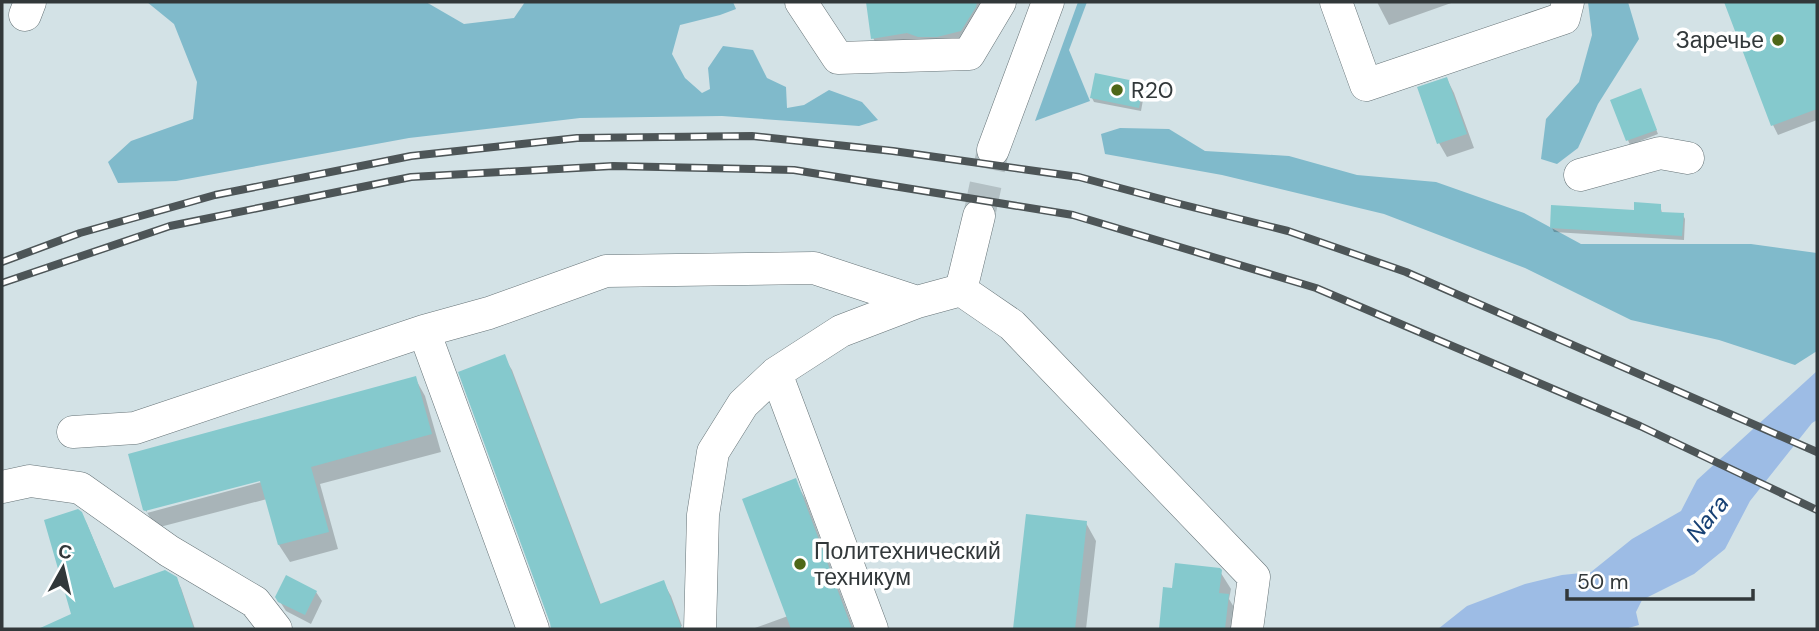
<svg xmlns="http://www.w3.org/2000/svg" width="1819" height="631" font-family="'DM Sans',sans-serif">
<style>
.green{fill:#80bacb}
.water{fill:#9dbce5}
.shadow{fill:#0003;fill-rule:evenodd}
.building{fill:#85c9cd}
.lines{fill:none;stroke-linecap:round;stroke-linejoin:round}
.minor-tunnel{stroke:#b3c0c4;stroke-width:32;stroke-dasharray:32 16;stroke-linecap:butt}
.minor-casing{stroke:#667377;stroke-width:33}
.minor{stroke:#fff;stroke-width:32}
.rail-casing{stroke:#4d5557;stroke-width:8}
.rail{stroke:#fff;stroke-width:5;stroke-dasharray:16;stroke-linecap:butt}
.poi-dot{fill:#4e6718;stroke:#fff;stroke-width:2.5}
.labels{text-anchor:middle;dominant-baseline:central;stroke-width:7;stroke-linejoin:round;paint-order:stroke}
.poi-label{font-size:23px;fill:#32383a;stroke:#fff;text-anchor:start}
.water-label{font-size:24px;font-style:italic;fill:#184174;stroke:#fff}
</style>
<rect width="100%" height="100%" fill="#d3e2e6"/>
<path class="green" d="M 147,2 L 426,2 L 464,24 L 514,18 L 525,2 L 733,2 L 736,9 L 720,15 L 680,25 L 672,54 L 685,78 L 702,93 L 710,89 L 708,68 L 723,46 L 753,50 L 767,78 L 786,87 L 787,108 L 804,105 L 829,90 L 862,102 L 878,120 L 859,126 L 722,116 L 580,118 L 409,138 L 176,181 L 118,183 L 108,162 L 131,141 L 193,119 L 197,82 L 174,24 Z
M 1078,2 L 1087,2 L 1069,50 L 1090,101 L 1035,121 Z
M 1588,2 L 1628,2 L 1639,39 L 1598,104 L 1578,148 L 1557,164 L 1541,159 L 1546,119 L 1579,82 L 1592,35 Z
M 1120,128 L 1169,129 L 1205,151 L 1289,156 L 1357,175 L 1436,182 L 1524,213 L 1581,244 L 1751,244 L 1817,253 L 1817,351 L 1795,365 L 1719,340 L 1631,320 L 1525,268 L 1384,214 L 1222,175 L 1105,154 L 1101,134 Z"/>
<path class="water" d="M 1817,371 L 1817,420 L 1812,423 L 1750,501 L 1725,549 L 1694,574 L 1642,600 L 1636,612 L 1639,625 L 1625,629 L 1438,629 L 1467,606 L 1525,584 L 1562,575 L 1591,572 L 1632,539 L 1681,511 L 1697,480 Z"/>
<path class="shadow" d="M 868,2 L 986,2 L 969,45 L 881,52 L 873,38 Z
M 1377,2 L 1454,2 L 1389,25 Z
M 1726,2 L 1817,2 L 1817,120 L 1778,135 L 1773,125 Z
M 1447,79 L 1454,93 L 1474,148 L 1447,157 L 1439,143 L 1419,88 Z
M 1142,84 L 1145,89 L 1141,111 L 1094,102 L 1092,98 Z
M 1642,94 L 1658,134 L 1630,145 L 1612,101 Z
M 1660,205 L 1662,213 L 1683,215 L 1685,219 L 1684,240 L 1554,232 L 1552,228 Z
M 504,357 L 512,370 L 601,605 L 663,582 L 671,596 L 682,626 L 674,629 L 553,629 Z
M 415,378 L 425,396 L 441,452 L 320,484 L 338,549 L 290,562 L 279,545 L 267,499 L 156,528 L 145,509 ZM 268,477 L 269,480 L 147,513 L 147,509 Z
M 795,481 L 805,498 L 854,629 L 752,629 L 788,616 Z
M 81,513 L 87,524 L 114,589 L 176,578 L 181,588 L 195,629 L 42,629 L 73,614 Z
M 1028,516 L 1086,523 L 1096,541 L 1086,629 L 1015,629 Z
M 1219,570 L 1231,589 L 1229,599 L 1238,614 L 1236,629 L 1160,629 L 1165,589 L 1174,590 Z
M 316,592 L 322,601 L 311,624 L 286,611 L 277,597 Z"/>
<path class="building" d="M 866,2 L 977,2 L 976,7 L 961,31 L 937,37 L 918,37 L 907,33 L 871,39 Z
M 1724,2 L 1817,2 L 1817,109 L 1771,126 Z
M 1095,73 L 1144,83 L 1139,108 L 1090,98 Z
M 1447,77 L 1467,134 L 1437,144 L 1417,87 Z
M 1641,88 L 1657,130 L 1626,141 L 1610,100 Z
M 1634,202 L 1661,204 L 1661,212 L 1684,213 L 1682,236 L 1550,228 L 1551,205 L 1634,210 Z
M 505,354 L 600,604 L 664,580 L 682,629 L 551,629 L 550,623 L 458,372 Z
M 416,376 L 432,434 L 311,467 L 329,532 L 278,545 L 260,481 L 145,511 L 143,510 L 128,454 Z
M 796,478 L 852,629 L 791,629 L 742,499 Z
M 78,509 L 82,512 L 114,588 L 165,570 L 177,577 L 194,629 L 38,629 L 71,614 L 44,520 Z
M 1026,514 L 1087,521 L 1075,629 L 1013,629 Z
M 1175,563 L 1220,568 L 1222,570 L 1219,593 L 1229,594 L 1225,629 L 1159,629 L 1163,587 L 1172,588 Z
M 286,575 L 317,591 L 305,615 L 278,602 L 275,597 Z"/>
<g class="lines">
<path class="minor-tunnel" d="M 979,216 L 993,150"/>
<g class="minor-casing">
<path id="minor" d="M 801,2 L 838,58 L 969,54 L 1000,2
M 1336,2 L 1366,85 L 1564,18 L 1568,2
M 25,15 L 30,2
M 993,150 L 1048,2
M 1580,175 L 1660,153 L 1688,158
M 961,290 L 1012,325 L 1254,577 L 1247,629
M 424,331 L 533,629
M 776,373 L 872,629
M 73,432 L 135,428 L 424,331 L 489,313 L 606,271 L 814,268 L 917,302
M 2,487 L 30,481 L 80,488 L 169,551 L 255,602 L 276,629
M 700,629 L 703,515 L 713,452 L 743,404 L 776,373 L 841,331 L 917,302 L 961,290 L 979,216"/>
</g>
<use href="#minor" class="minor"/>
<g class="rail-casing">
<path id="rail" d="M 2,262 L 80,233 L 215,195 L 411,156 L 577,138 L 752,136 L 893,151 L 1079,177 L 1176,203 L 1288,231 L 1406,272 L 1817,452
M 2,283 L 170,226 L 411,177 L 613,166 L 794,170 L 1073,215 L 1316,288 L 1640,426 L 1817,510"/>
</g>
<use href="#rail" class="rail"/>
</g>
<g class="poi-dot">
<circle cx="1778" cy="40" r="7"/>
<circle cx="1117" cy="90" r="7"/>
<circle cx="800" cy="564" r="7"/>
</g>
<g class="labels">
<g class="poi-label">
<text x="1764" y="40" text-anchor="end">Заречье</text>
<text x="1131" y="90">R20</text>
<text x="814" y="551">Политехнический<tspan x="814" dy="26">техникум</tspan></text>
</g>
<g class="water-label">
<text transform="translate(1707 518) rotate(-51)">Nara</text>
</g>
</g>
<rect width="1819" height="631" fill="none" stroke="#32383a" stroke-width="7"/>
<g transform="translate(63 568) rotate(8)" stroke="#ffffff" stroke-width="5" paint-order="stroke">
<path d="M0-5L12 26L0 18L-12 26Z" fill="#32383a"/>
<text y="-10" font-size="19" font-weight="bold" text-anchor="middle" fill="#32383a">С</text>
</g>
<path d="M1567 589v10h186v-10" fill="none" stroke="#32383a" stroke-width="3.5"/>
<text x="1577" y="589" font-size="21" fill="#32383a" stroke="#ffffff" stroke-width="5" paint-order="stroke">50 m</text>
</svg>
